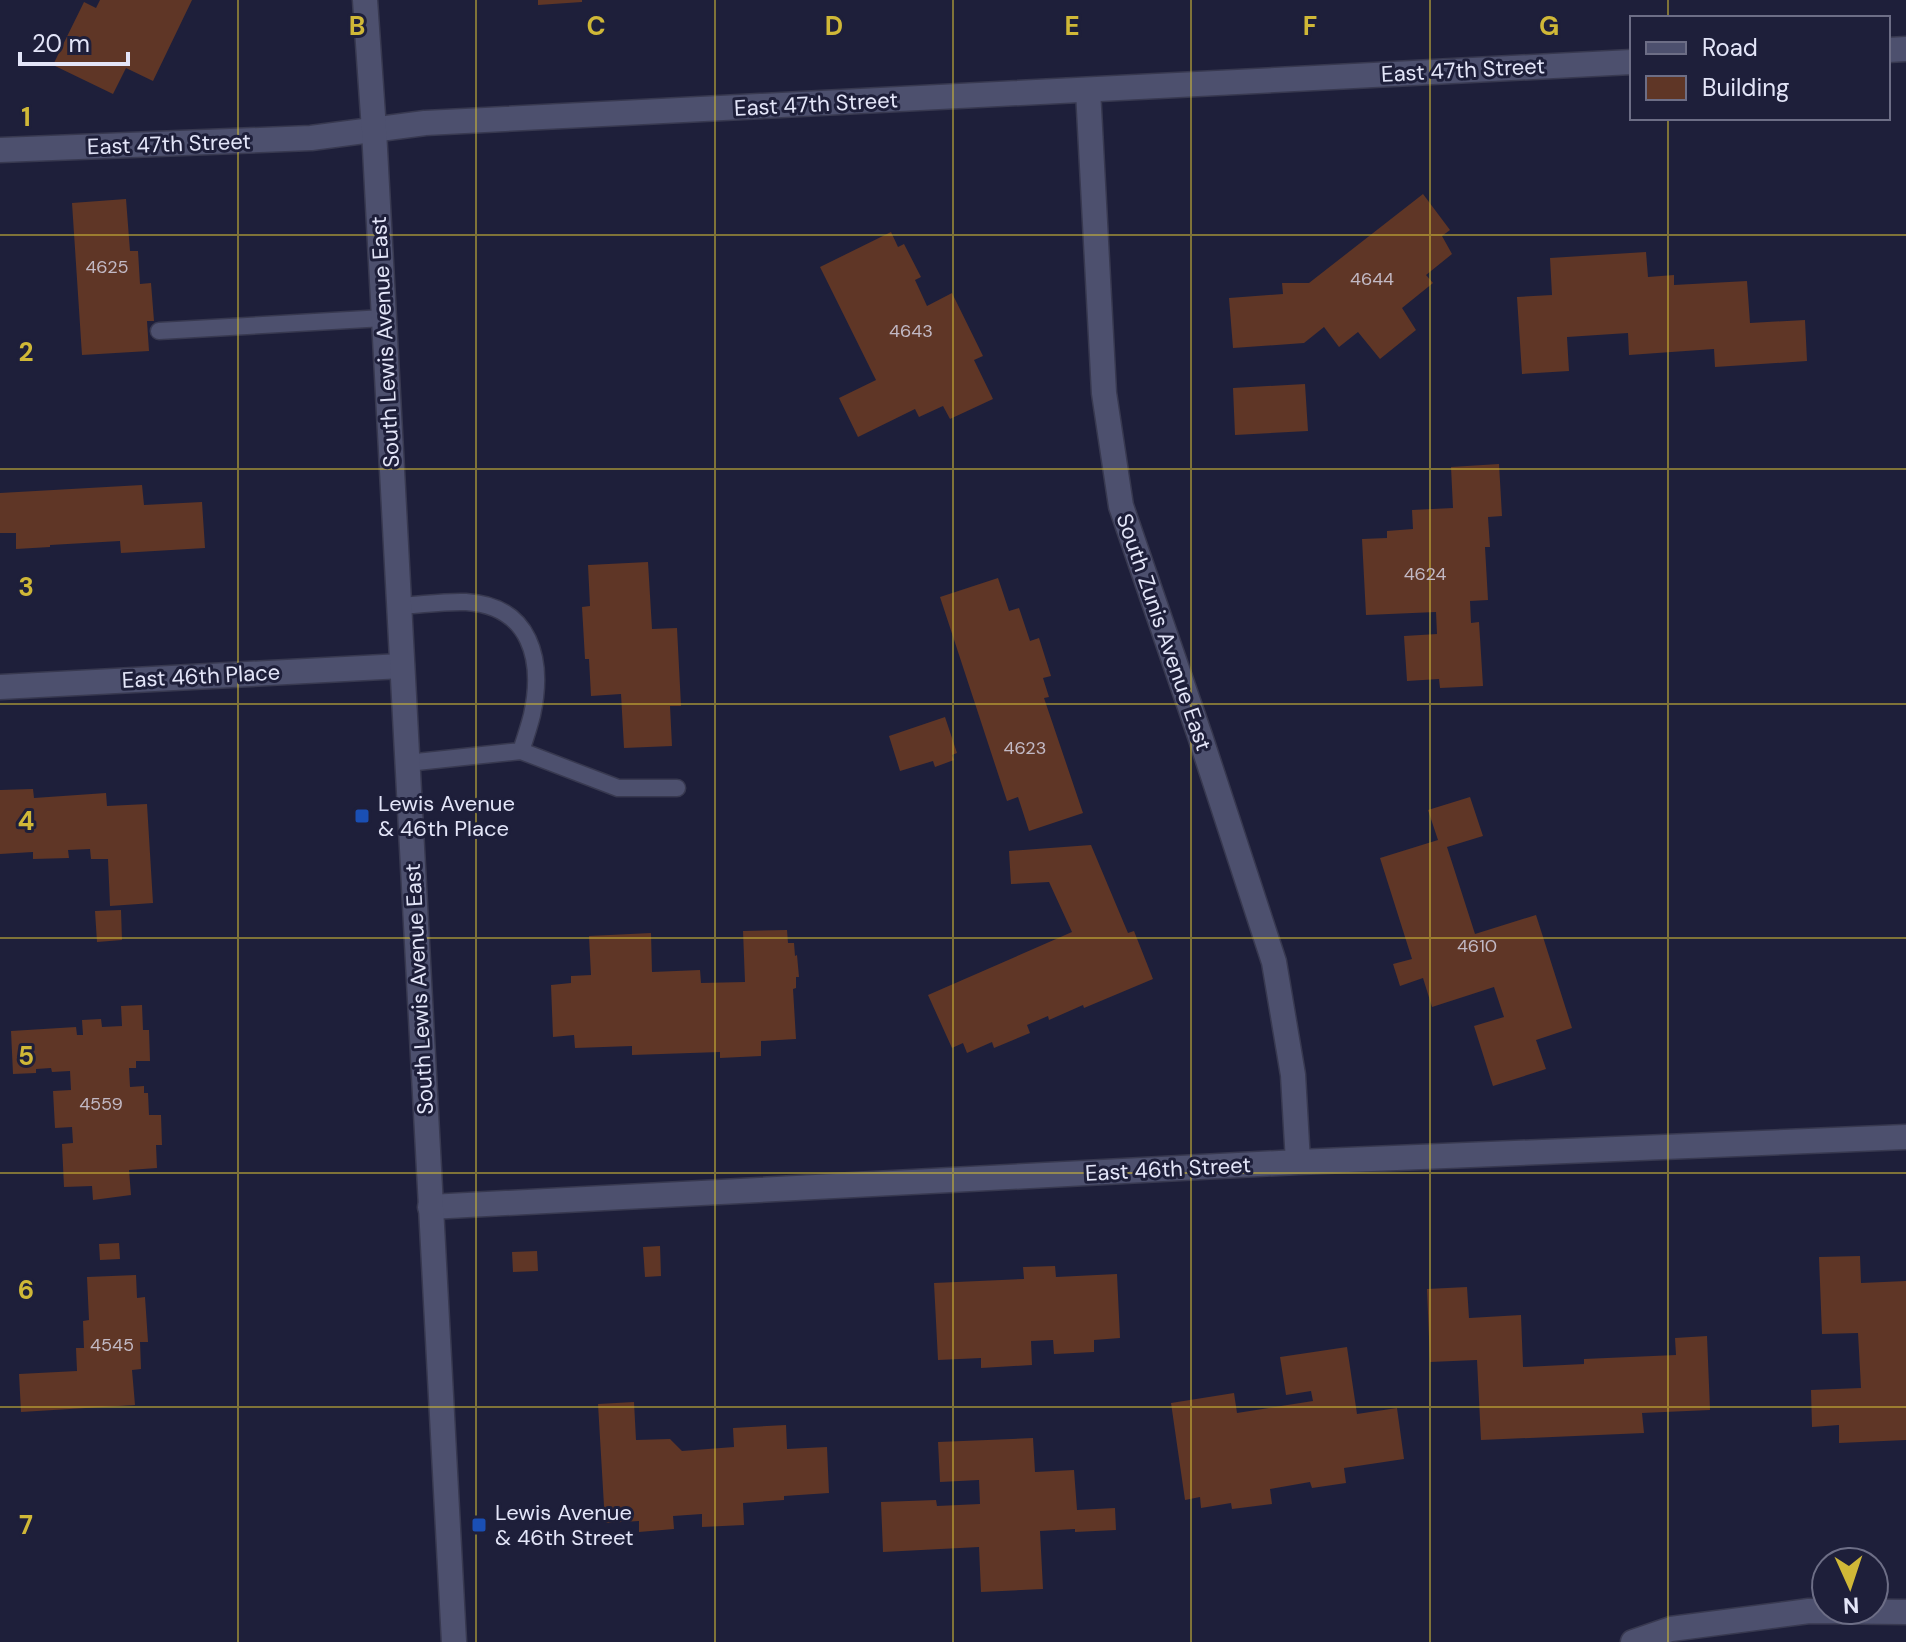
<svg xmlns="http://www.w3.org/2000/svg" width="1906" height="1642" font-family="'DM Sans',sans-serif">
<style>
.building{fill:#5f3626}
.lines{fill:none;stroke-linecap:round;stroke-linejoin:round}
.lane-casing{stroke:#383950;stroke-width:19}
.street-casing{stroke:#383950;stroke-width:27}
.secondary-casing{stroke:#383950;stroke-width:27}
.lane{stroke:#4d506e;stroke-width:16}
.street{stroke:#4d506e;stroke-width:24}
.secondary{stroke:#4d506e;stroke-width:24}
.grid{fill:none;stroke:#d0b837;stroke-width:2;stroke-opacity:0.55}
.transit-dot{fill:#1a4fb4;stroke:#1e1f3a;stroke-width:3}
.labels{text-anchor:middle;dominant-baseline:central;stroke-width:6;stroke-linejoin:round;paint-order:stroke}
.number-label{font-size:18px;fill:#c2b9c4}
.street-label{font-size:22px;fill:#e3e5f8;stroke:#1e1f3a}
.poi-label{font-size:22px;fill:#e3e5f8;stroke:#1e1f3a;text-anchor:start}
.grid-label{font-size:26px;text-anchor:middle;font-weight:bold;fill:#d0b837;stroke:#1e1f3a;stroke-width:6;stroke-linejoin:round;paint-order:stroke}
</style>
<rect width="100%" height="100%" fill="#1e1f3a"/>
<path class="building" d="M 100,0 L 192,0 L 153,81 L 126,68 L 113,94 L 53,65 L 84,2 L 96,8 Z
M 538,0 L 582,0 L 582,2 L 538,5 Z
M 1423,194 L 1450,230 L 1442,236 L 1452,254 L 1426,275 L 1433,283 L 1402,308 L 1416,330 L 1380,359 L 1358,332 L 1339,347 L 1324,327 L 1304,343 L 1233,348 L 1229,298 L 1283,294 L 1282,283 L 1309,283 Z
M 126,199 L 130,251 L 138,251 L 140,284 L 151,283 L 154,321 L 147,321 L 149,351 L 82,355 L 72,203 Z
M 891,232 L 898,247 L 904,244 L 921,277 L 915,280 L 927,306 L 952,293 L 983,356 L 974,360 L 993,399 L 950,419 L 943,406 L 919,417 L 915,409 L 858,437 L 839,398 L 876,380 L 820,267 Z
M 1646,252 L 1648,277 L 1674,275 L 1674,285 L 1747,281 L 1750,323 L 1805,320 L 1807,361 L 1715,367 L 1714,349 L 1629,355 L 1628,333 L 1567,337 L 1569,371 L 1522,374 L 1517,297 L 1552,295 L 1550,258 Z
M 1305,384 L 1308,431 L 1235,435 L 1233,388 Z
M 1499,464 L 1502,516 L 1488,517 L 1490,547 L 1485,547 L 1488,600 L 1470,601 L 1471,623 L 1479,622 L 1483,686 L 1440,688 L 1439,679 L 1407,681 L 1404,636 L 1437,634 L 1436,612 L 1366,615 L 1362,539 L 1387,538 L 1387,531 L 1413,529 L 1412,510 L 1453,508 L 1451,467 Z
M 142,485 L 144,505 L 202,502 L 205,548 L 121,553 L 120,541 L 50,545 L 50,547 L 16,549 L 16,533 L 0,533 L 0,493 Z
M 648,562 L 652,629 L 677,628 L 681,706 L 670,706 L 672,746 L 624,748 L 621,694 L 591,696 L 589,659 L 585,659 L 582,607 L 590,606 L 588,565 Z
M 998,578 L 1009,611 L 1019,608 L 1030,641 L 1039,638 L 1051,676 L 1043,678 L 1049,697 L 1044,698 L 1083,813 L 1029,831 L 1018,797 L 1007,801 L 940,597 Z
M 945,717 L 957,753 L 952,755 L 954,760 L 935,767 L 933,761 L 900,771 L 889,736 Z
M 33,789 L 34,798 L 106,793 L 107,806 L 147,804 L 153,903 L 110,906 L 108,859 L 91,859 L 90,849 L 68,850 L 69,858 L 33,859 L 33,852 L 0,854 L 0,790 Z
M 1470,797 L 1483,836 L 1447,847 L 1475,934 L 1536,915 L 1572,1028 L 1536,1040 L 1546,1069 L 1493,1086 L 1474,1026 L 1504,1017 L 1494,987 L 1432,1007 L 1423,978 L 1400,986 L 1393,964 L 1412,959 L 1380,858 L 1438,840 L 1428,810 Z
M 1091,845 L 1128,933 L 1134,931 L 1153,979 L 1084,1008 L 1083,1005 L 1049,1020 L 1048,1016 L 1027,1025 L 1030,1033 L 994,1048 L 992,1042 L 967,1053 L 963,1043 L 952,1048 L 928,995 L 1072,932 L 1049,882 L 1011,884 L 1009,851 Z
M 121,910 L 122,940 L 97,942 L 95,911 Z
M 787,930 L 788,943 L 794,943 L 795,956 L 797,955 L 799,977 L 796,977 L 796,988 L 793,989 L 796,1039 L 761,1041 L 761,1056 L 720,1058 L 720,1052 L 632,1055 L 632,1046 L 575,1048 L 574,1035 L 553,1037 L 551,985 L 571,983 L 571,976 L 591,975 L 589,936 L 651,933 L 652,972 L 700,970 L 701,983 L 745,982 L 743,931 Z
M 142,1005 L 143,1030 L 149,1030 L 150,1061 L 136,1061 L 136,1068 L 129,1068 L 130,1087 L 144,1086 L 144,1093 L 148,1093 L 149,1115 L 161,1115 L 162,1145 L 156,1145 L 157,1168 L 129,1170 L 131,1195 L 93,1200 L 92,1186 L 64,1187 L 62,1144 L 73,1143 L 72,1127 L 55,1128 L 53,1091 L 71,1090 L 70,1071 L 52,1072 L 51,1068 L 36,1069 L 36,1073 L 13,1074 L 11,1031 L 76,1027 L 77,1035 L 83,1035 L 82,1020 L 101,1019 L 102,1027 L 122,1026 L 121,1006 Z
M 119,1243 L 120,1259 L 100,1260 L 99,1244 Z
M 660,1246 L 661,1276 L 645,1277 L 643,1247 Z
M 537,1251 L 538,1271 L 513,1272 L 512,1252 Z
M 1860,1256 L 1861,1283 L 1906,1281 L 1906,1440 L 1839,1443 L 1839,1425 L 1812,1427 L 1811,1390 L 1861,1388 L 1858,1333 L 1822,1334 L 1819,1257 Z
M 1055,1266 L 1056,1277 L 1117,1274 L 1120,1338 L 1094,1340 L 1094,1352 L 1054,1354 L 1053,1340 L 1031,1341 L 1032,1365 L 981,1368 L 981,1358 L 938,1360 L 934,1283 L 1024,1279 L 1023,1267 Z
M 136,1275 L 137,1298 L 145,1297 L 148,1342 L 140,1342 L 141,1369 L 132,1370 L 135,1405 L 21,1412 L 19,1374 L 77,1371 L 76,1348 L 84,1348 L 83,1321 L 89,1320 L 87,1277 Z
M 1467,1287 L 1469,1318 L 1521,1315 L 1523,1367 L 1584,1364 L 1584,1359 L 1676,1355 L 1675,1338 L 1707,1336 L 1710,1410 L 1642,1413 L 1644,1433 L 1481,1440 L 1477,1360 L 1430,1362 L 1427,1289 Z
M 1347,1347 L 1357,1414 L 1397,1408 L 1404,1459 L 1344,1468 L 1346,1483 L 1312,1488 L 1310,1482 L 1270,1489 L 1272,1504 L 1232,1509 L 1231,1503 L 1201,1508 L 1200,1497 L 1185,1500 L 1171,1403 L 1234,1393 L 1237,1413 L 1313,1401 L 1311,1391 L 1286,1395 L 1280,1357 Z
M 634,1402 L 636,1440 L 670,1439 L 682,1451 L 734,1447 L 733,1428 L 786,1425 L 787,1449 L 827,1447 L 829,1493 L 784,1496 L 784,1500 L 743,1503 L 744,1525 L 702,1527 L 702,1514 L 673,1516 L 674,1529 L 639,1532 L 639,1521 L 605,1523 L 598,1404 Z
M 1033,1438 L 1035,1472 L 1074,1470 L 1077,1510 L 1115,1508 L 1116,1530 L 1075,1532 L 1075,1529 L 1040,1531 L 1043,1589 L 981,1592 L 979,1547 L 883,1552 L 881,1502 L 936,1500 L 937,1506 L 980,1504 L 979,1480 L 940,1482 L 938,1442 Z"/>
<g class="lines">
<g class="lane-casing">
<path id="lane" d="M 159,331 L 384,318
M 399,606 C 421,605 444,601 466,602 C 531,606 544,660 532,715 C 529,727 525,739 521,751
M 407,763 L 521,751 L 618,788 L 677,788"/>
</g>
<g class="street-casing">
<path id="street" d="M 1888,50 L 1906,49
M 1088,90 L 1104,393 L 1121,506 L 1200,736 L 1274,962 L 1293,1075 L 1298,1162
M 0,150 L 311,138 L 425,123 L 1632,62
M 0,687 L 402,666
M 430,1207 L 1298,1162 L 1906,1137
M 1633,1642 L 1671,1629 L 1809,1611 L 1906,1612"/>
</g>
<g class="secondary-casing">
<path id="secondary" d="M 365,0 L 374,130 L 454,1642"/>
</g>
<use href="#lane" class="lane"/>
<use href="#street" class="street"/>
<use href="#secondary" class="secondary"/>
</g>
<path class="grid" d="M 238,0 L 238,1642M 476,0 L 476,1642M 715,0 L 715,1642M 953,0 L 953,1642M 1191,0 L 1191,1642M 1430,0 L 1430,1642M 1668,0 L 1668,18M 1668,118 L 1668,1642M 0,235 L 1906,235M 0,469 L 1906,469M 0,704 L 1906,704M 0,938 L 1906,938M 0,1173 L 1906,1173M 0,1407 L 1906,1407"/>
<g class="transit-dot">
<rect x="354" y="808" width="16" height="16" rx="4"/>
<rect x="471" y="1517" width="16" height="16" rx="4"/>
</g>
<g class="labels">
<g class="number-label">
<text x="107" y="267">4625</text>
<text x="1372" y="279">4644</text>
<text x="911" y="331">4643</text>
<text x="1425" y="574">4624</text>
<text x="1025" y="748">4623</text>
<text x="1477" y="946">4610</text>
<text x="101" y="1104">4559</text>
<text x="112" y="1345">4545</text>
</g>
<g class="street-label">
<text transform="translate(1463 70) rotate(-3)">East 47th Street</text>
<text transform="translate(816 104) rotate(-3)">East 47th Street</text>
<text transform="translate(169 144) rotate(-2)">East 47th Street</text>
<text transform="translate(385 342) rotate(-93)">South Lewis Avenue East</text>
<text transform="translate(1164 632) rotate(71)">South Zunis Avenue East</text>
<text transform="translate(201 676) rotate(-3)">East 46th Place</text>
<text transform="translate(419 989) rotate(-93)">South Lewis Avenue East</text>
<text transform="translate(1168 1169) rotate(-3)">East 46th Street</text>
</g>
<g class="poi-label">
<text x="378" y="803">Lewis Avenue<tspan x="378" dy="25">&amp; 46th Place</tspan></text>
<text x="495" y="1512">Lewis Avenue<tspan x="495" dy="25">&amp; 46th Street</tspan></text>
</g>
</g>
<g class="grid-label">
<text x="357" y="35">B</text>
<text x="596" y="35">C</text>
<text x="834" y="35">D</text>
<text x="1072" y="35">E</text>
<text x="1310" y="35">F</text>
<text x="1549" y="35">G</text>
<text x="26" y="126">1</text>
<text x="26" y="361">2</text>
<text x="26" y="596">3</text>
<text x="26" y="830">4</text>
<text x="26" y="1065">5</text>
<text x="26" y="1299">6</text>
<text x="26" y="1534">7</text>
</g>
<rect x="1630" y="16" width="260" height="104" fill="#1e1f3a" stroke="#6d6e86" stroke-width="2"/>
<rect x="1646" y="42" width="40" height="12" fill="#4d506e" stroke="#6d6e86" stroke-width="2"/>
<text x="1702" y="56" font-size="24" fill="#e3e5f8">Road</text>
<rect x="1646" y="76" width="40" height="24" fill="#5f3626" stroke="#6d6e86" stroke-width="2"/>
<text x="1702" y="96" font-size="24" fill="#e3e5f8">Building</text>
<g transform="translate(1850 1586) rotate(177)"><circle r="38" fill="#1e1f3a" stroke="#6d6e86" stroke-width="2"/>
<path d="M0-6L14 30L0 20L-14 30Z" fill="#d0b837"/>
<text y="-12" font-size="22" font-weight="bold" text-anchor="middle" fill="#e3e5f8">N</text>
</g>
<path d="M20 52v12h108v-12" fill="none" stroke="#e3e5f8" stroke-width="4"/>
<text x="32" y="52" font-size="24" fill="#e3e5f8" stroke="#1e1f3a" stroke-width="6" paint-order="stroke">20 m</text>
</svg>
